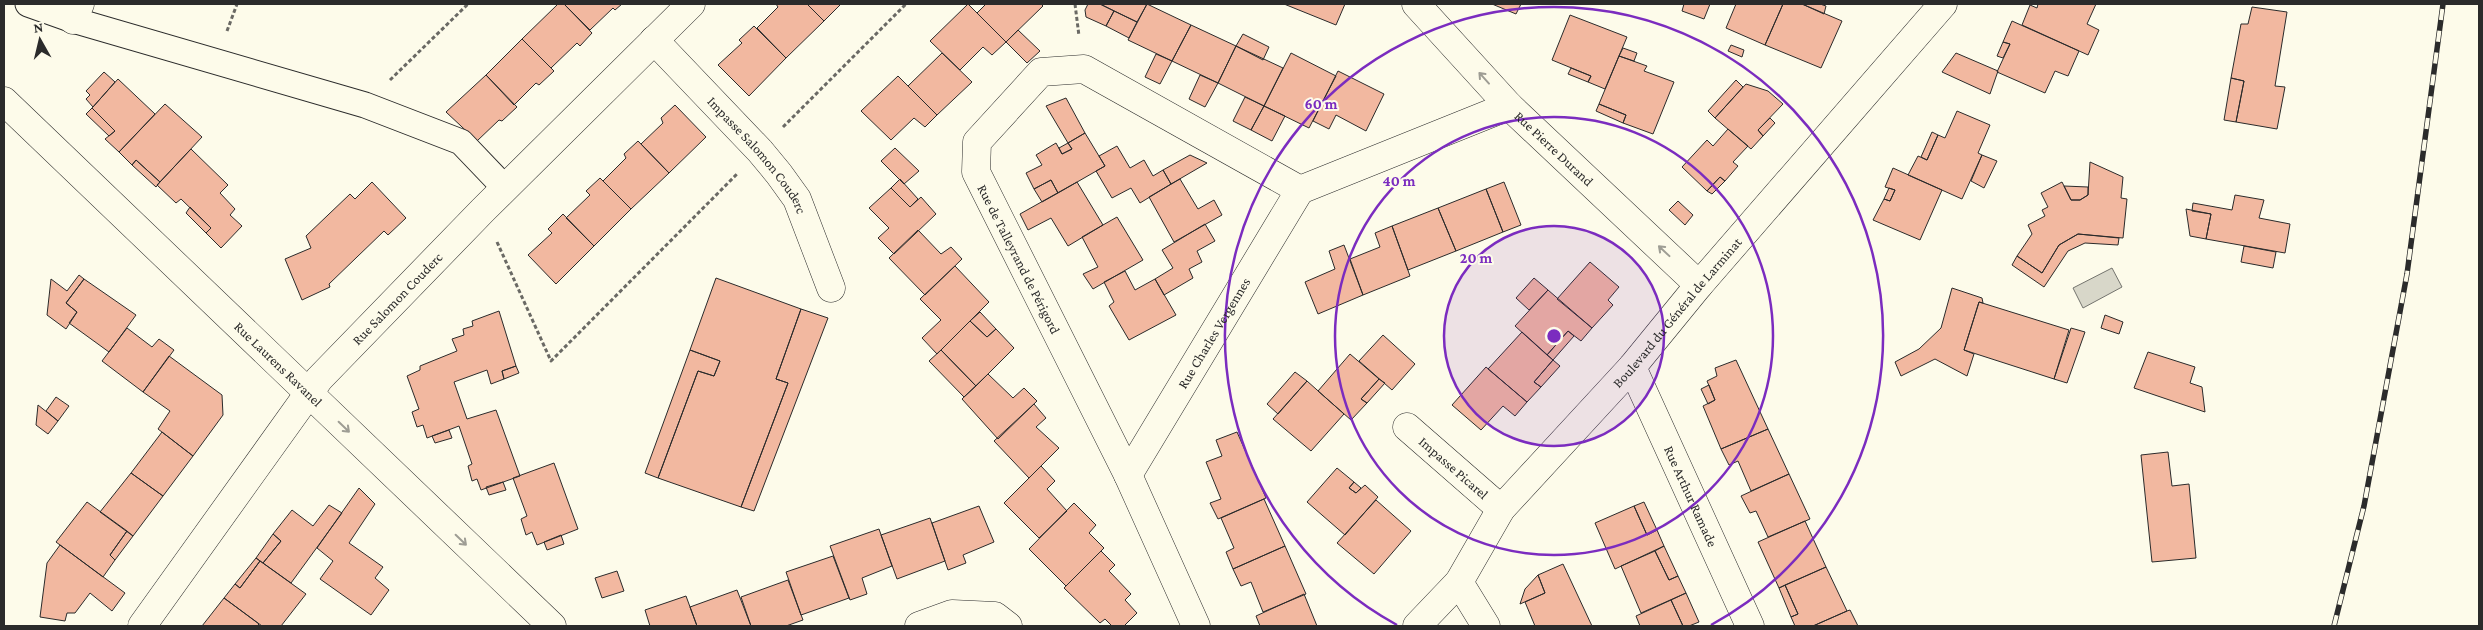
<svg xmlns="http://www.w3.org/2000/svg" width="2483" height="630" font-family="'Crimson Pro',serif">
<style>
.water{fill:#d8d7c9;stroke:#74746e}
.building{fill:#f2b8a0;stroke:#2b2b2b}
.lines{fill:none;stroke-linecap:round;stroke-linejoin:round}
.pedestrian-casing{stroke:#2b2b2b;stroke-width:27}
.minor-casing{stroke:#2b2b2b;stroke-width:29}
.path{stroke:#6a6964;stroke-width:3;stroke-dasharray:4 2.5;stroke-linecap:butt}
.pedestrian{stroke:#fdfbea;stroke-width:25}
.minor{stroke:#fdfbea;stroke-width:28}
.rail-casing{stroke:#2b2b2b;stroke-width:5.5}
.rail{stroke:#fdfbea;stroke-width:4;stroke-dasharray:11;stroke-linecap:butt}
.oneway{stroke:#9e9d94}
.ring{fill:none;stroke:#7b2cbf;stroke-width:2.5}
.labels{text-anchor:middle;dominant-baseline:central;stroke-width:4;stroke-linejoin:round;paint-order:stroke}
.street-label{font-size:14px;fill:#2b2b2b;stroke:#fdfbea}
.centre{fill:#7b2cbf;stroke:#fdfbea;stroke-width:2.5}
.ring-label{font-size:15px;text-anchor:middle;font-weight:bold;fill:#7b2cbf;stroke:#fdfbea;stroke-width:4;stroke-linejoin:round;paint-order:stroke}
</style>
<rect width="100%" height="100%" fill="#fdfbea"/>
<path class="water" d="M 2112,268 L 2122,287 L 2083,308 L 2073,288 Z"/>
<path class="building" d="M 558,4 L 564,4 L 592,33 L 580,46 L 577,43 L 551,68 L 522,39 Z
M 564,4 L 622,4 L 615,10 L 613,8 L 590,30 Z
M 776,4 L 807,4 L 824,21 L 786,58 L 757,28 L 778,7 Z
M 807,4 L 841,4 L 824,21 Z
M 968,4 L 1006,42 L 992,55 L 983,47 L 960,70 L 930,41 Z
M 986,4 L 1041,4 L 1043,6 L 1006,42 L 977,13 Z
M 1088,4 L 1100,4 L 1114,11 L 1106,26 L 1086,17 L 1085,10 Z
M 1100,4 L 1147,4 L 1137,22 Z
M 1147,4 L 1191,25 L 1172,61 L 1128,40 Z
M 1284,4 L 1345,4 L 1336,25 Z
M 1492,4 L 1521,4 L 1516,14 Z
M 1684,4 L 1710,4 L 1704,19 L 1682,11 Z
M 1736,4 L 1783,4 L 1765,45 L 1726,28 Z
M 1783,4 L 1802,4 L 1842,21 L 1821,68 L 1765,45 Z
M 1802,4 L 1820,4 L 1826,6 L 1824,14 Z
M 2038,4 L 2096,4 L 2087,24 L 2099,30 L 2088,55 L 2022,25 L 2030,5 L 2037,8 Z
M 2252,7 L 2287,12 L 2275,86 L 2285,87 L 2277,129 L 2236,122 L 2244,81 L 2231,78 L 2241,24 L 2248,24 Z
M 1114,11 L 1137,22 L 1129,38 L 1106,26 Z
M 1570,15 L 1627,37 L 1605,89 L 1588,82 L 1591,76 L 1552,60 Z
M 2012,21 L 2079,51 L 2068,76 L 2055,71 L 2045,93 L 1997,72 L 2010,44 L 2003,42 Z
M 1191,25 L 1236,46 L 1218,83 L 1172,61 Z
M 754,26 L 786,58 L 749,96 L 718,65 L 742,43 L 739,40 Z
M 1018,30 L 1040,51 L 1027,63 L 1006,42 Z
M 1243,34 L 1269,47 L 1263,60 L 1236,46 Z
M 522,39 L 554,71 L 539,85 L 536,83 L 514,105 L 486,75 Z
M 2003,42 L 2010,44 L 2003,58 L 1997,56 Z
M 1731,45 L 1744,50 L 1742,57 L 1728,51 Z
M 1236,46 L 1283,68 L 1264,106 L 1218,83 Z
M 1623,48 L 1637,53 L 1634,61 L 1619,56 Z
M 942,53 L 972,82 L 937,115 L 908,86 Z
M 1291,53 L 1336,76 L 1309,128 L 1264,106 Z
M 1956,53 L 1998,71 L 1990,94 L 1942,72 Z
M 1156,54 L 1172,61 L 1160,84 L 1145,77 Z
M 1619,56 L 1647,66 L 1644,71 L 1674,82 L 1653,134 L 1623,123 L 1626,115 L 1599,104 Z
M 1571,68 L 1591,76 L 1588,82 L 1568,74 Z
M 1338,71 L 1384,94 L 1366,131 L 1336,115 L 1329,129 L 1313,121 Z
M 104,72 L 115,82 L 93,107 L 86,99 L 90,95 L 86,91 Z
M 486,75 L 517,107 L 502,121 L 499,120 L 477,141 L 446,112 Z
M 1200,75 L 1218,83 L 1205,107 L 1189,99 Z
M 898,76 L 937,115 L 925,127 L 914,118 L 891,140 L 861,111 Z
M 2231,78 L 2244,81 L 2236,122 L 2224,120 Z
M 118,79 L 155,114 L 119,152 L 105,139 L 115,131 L 92,108 Z
M 1736,80 L 1743,87 L 1715,118 L 1708,111 Z
M 1746,84 L 1768,91 L 1783,104 L 1758,130 L 1763,136 L 1751,149 L 1715,118 Z
M 1245,97 L 1264,106 L 1251,130 L 1233,121 Z
M 1066,98 L 1085,133 L 1068,143 L 1046,106 Z
M 165,104 L 202,137 L 160,182 L 136,160 L 132,165 L 119,152 Z
M 1599,104 L 1626,115 L 1623,123 L 1596,111 Z
M 675,105 L 706,137 L 669,173 L 641,144 L 663,123 L 661,118 Z
M 1264,106 L 1285,116 L 1272,141 L 1251,130 Z
M 92,108 L 115,131 L 109,136 L 86,114 Z
M 1957,111 L 1990,125 L 1978,153 L 1982,155 L 1962,199 L 1908,175 L 1918,156 L 1927,160 L 1938,135 L 1945,138 Z
M 1770,118 L 1775,123 L 1763,136 L 1758,130 Z
M 1728,129 L 1748,146 L 1733,162 L 1738,166 L 1725,181 L 1720,177 L 1707,191 L 1682,167 L 1707,140 L 1713,146 Z
M 1932,132 L 1938,135 L 1927,160 L 1921,157 Z
M 1085,133 L 1105,166 L 1058,193 L 1051,180 L 1034,189 L 1026,173 L 1042,165 L 1036,155 L 1056,143 L 1062,154 L 1072,149 L 1068,143 Z
M 638,141 L 669,173 L 631,209 L 603,181 L 626,158 L 624,154 Z
M 1068,143 L 1072,149 L 1062,154 L 1059,148 Z
M 1117,146 L 1130,168 L 1144,160 L 1153,176 L 1163,170 L 1171,184 L 1140,203 L 1131,188 L 1112,198 L 1096,171 L 1105,166 L 1099,156 Z
M 895,148 L 919,171 L 904,184 L 881,161 Z
M 191,149 L 228,185 L 220,193 L 235,209 L 230,215 L 242,226 L 221,248 L 206,233 L 211,228 L 181,199 L 176,203 L 157,185 Z
M 1190,155 L 1207,163 L 1171,184 L 1163,170 Z
M 1982,155 L 1997,161 L 1984,188 L 1971,181 Z
M 136,160 L 160,182 L 156,187 L 132,165 Z
M 2090,162 L 2123,177 L 2121,198 L 2127,199 L 2123,238 L 2078,234 L 2059,245 L 2042,273 L 2017,256 L 2032,234 L 2028,225 L 2045,216 L 2042,210 L 2048,207 L 2041,193 L 2062,182 L 2071,200 L 2080,200 L 2088,195 Z
M 1893,168 L 1942,190 L 1920,240 L 1873,220 L 1884,199 L 1890,201 L 1895,190 L 1885,187 Z
M 1720,177 L 1725,181 L 1712,194 L 1707,191 Z
M 600,178 L 631,209 L 594,246 L 566,218 L 590,195 L 586,191 Z
M 900,179 L 918,199 L 910,207 L 891,188 Z
M 1180,179 L 1198,209 L 1214,200 L 1222,215 L 1174,242 L 1149,197 Z
M 1051,180 L 1058,193 L 1042,202 L 1034,189 Z
M 372,182 L 406,218 L 388,235 L 384,231 L 329,284 L 330,287 L 302,300 L 285,259 L 311,248 L 306,236 L 350,194 L 355,199 Z
M 1077,182 L 1103,225 L 1068,246 L 1051,218 L 1028,230 L 1020,214 Z
M 1504,182 L 1521,225 L 1503,232 L 1486,189 Z
M 2064,186 L 2088,187 L 2088,195 L 2080,200 L 2071,200 Z
M 891,188 L 910,207 L 921,197 L 936,214 L 894,254 L 878,238 L 889,228 L 869,208 Z
M 1889,188 L 1895,190 L 1890,201 L 1884,199 Z
M 1486,189 L 1503,232 L 1456,251 L 1438,208 Z
M 2235,195 L 2264,200 L 2259,218 L 2290,224 L 2285,253 L 2206,239 L 2211,214 L 2192,211 L 2193,203 L 2232,210 Z
M 1678,201 L 1693,215 L 1685,225 L 1669,210 Z
M 190,207 L 211,228 L 206,233 L 186,213 Z
M 1438,208 L 1456,251 L 1408,270 L 1392,226 Z
M 2186,209 L 2211,214 L 2206,239 L 2190,236 Z
M 563,214 L 594,246 L 556,284 L 528,255 L 552,233 L 548,229 Z
M 1117,217 L 1143,260 L 1093,289 L 1083,274 L 1098,267 L 1082,237 Z
M 1205,224 L 1215,241 L 1197,251 L 1202,262 L 1189,269 L 1193,278 L 1164,295 L 1155,279 L 1173,268 L 1162,250 Z
M 1392,226 L 1410,276 L 1363,295 L 1350,259 L 1380,247 L 1375,233 Z
M 918,230 L 941,254 L 951,247 L 962,259 L 925,295 L 889,258 Z
M 2078,234 L 2119,238 L 2118,245 L 2085,243 L 2068,251 L 2044,287 L 2012,265 L 2017,256 L 2042,273 L 2059,245 Z
M 1344,245 L 1363,295 L 1318,314 L 1305,282 L 1335,269 L 1329,251 Z
M 2244,246 L 2276,252 L 2273,268 L 2241,262 Z
M 1590,262 L 1619,287 L 1608,300 L 1613,305 L 1592,328 L 1557,299 Z
M 955,266 L 989,302 L 937,354 L 922,338 L 941,320 L 920,299 Z
M 1125,271 L 1135,290 L 1155,279 L 1176,315 L 1129,340 L 1109,306 L 1114,302 L 1104,282 Z
M 79,275 L 84,279 L 66,303 L 77,312 L 66,329 L 47,315 L 51,279 L 67,291 Z
M 716,278 L 801,309 L 776,379 L 788,383 L 741,507 L 658,478 L 698,371 L 714,376 L 720,361 L 690,350 Z
M 1534,278 L 1548,290 L 1529,310 L 1516,298 Z
M 84,279 L 136,315 L 109,352 L 69,323 L 77,312 L 66,303 Z
M 1952,288 L 1982,298 L 1983,303 L 1979,302 L 1964,350 L 1974,354 L 1967,376 L 1935,359 L 1901,376 L 1895,362 L 1919,349 L 1941,328 Z
M 1548,290 L 1592,328 L 1581,341 L 1568,331 L 1547,355 L 1515,326 Z
M 1979,302 L 2069,330 L 2054,379 L 1964,350 Z
M 801,309 L 828,318 L 754,511 L 741,507 L 788,383 L 776,379 Z
M 499,311 L 516,366 L 502,371 L 504,379 L 491,384 L 487,370 L 454,382 L 467,419 L 496,410 L 520,476 L 481,490 L 477,479 L 472,481 L 468,466 L 472,464 L 459,426 L 427,438 L 423,425 L 417,427 L 412,412 L 419,409 L 407,376 L 420,370 L 420,366 L 457,351 L 452,339 L 464,335 L 463,329 L 473,326 L 472,321 Z
M 980,312 L 996,329 L 987,337 L 970,321 Z
M 2105,315 L 2123,322 L 2119,334 L 2101,328 Z
M 970,321 L 987,337 L 996,329 L 1014,348 L 976,386 L 941,350 Z
M 127,328 L 152,347 L 159,339 L 174,350 L 143,392 L 102,361 Z
M 2071,328 L 2085,332 L 2067,383 L 2054,379 Z
M 1568,331 L 1574,336 L 1553,360 L 1547,355 Z
M 1522,332 L 1553,360 L 1534,382 L 1541,387 L 1527,402 L 1488,369 Z
M 1383,335 L 1415,364 L 1392,390 L 1359,361 Z
M 690,350 L 720,361 L 714,376 L 698,371 L 658,478 L 645,473 Z
M 941,350 L 976,386 L 964,397 L 929,361 Z
M 2148,352 L 2195,367 L 2190,383 L 2202,387 L 2205,412 L 2134,388 Z
M 1350,354 L 1379,379 L 1361,399 L 1367,403 L 1351,420 L 1318,391 Z
M 169,356 L 222,395 L 223,415 L 193,456 L 158,429 L 170,411 L 143,392 Z
M 1553,360 L 1560,366 L 1541,387 L 1534,382 Z
M 1736,360 L 1768,429 L 1721,449 L 1703,406 L 1715,400 L 1707,381 L 1717,376 L 1715,368 Z
M 516,366 L 519,373 L 504,379 L 502,371 Z
M 1486,367 L 1527,402 L 1515,416 L 1503,406 L 1481,430 L 1452,405 Z
M 1295,372 L 1307,381 L 1278,414 L 1267,404 Z
M 988,374 L 1013,398 L 1024,388 L 1037,401 L 998,439 L 962,399 Z
M 1379,379 L 1385,383 L 1367,403 L 1361,399 Z
M 1307,381 L 1344,414 L 1311,451 L 1273,419 Z
M 1709,385 L 1715,400 L 1708,404 L 1701,389 Z
M 56,397 L 69,406 L 58,421 L 46,411 Z
M 1034,404 L 1046,418 L 1036,427 L 1059,448 L 1029,478 L 994,441 Z
M 38,405 L 58,421 L 48,434 L 36,425 Z
M 1768,429 L 1789,474 L 1751,491 L 1738,461 L 1729,465 L 1721,449 Z
M 449,430 L 452,438 L 435,443 L 432,436 Z
M 162,432 L 193,456 L 163,496 L 131,473 Z
M 1237,432 L 1266,498 L 1218,519 L 1210,503 L 1221,499 L 1206,462 L 1222,456 L 1216,440 Z
M 2168,452 L 2172,486 L 2189,484 L 2196,558 L 2152,562 L 2141,455 Z
M 554,463 L 578,529 L 537,545 L 532,532 L 526,535 L 521,519 L 527,516 L 513,478 Z
M 1041,466 L 1055,481 L 1047,489 L 1067,511 L 1039,538 L 1004,503 Z
M 1337,468 L 1354,482 L 1349,488 L 1356,493 L 1365,485 L 1378,497 L 1345,535 L 1307,502 Z
M 131,473 L 163,496 L 133,536 L 100,512 Z
M 1789,474 L 1810,519 L 1768,537 L 1756,511 L 1750,513 L 1741,496 Z
M 503,482 L 506,490 L 489,495 L 486,487 Z
M 1354,482 L 1361,488 L 1356,493 L 1349,488 Z
M 359,488 L 375,504 L 349,543 L 383,567 L 375,578 L 389,590 L 371,615 L 320,579 L 333,561 L 317,548 Z
M 1264,499 L 1285,546 L 1233,569 L 1226,552 L 1234,548 L 1221,518 Z
M 1376,500 L 1411,531 L 1374,574 L 1337,543 Z
M 87,502 L 127,531 L 110,555 L 115,560 L 103,577 L 56,542 Z
M 1644,502 L 1657,530 L 1647,535 L 1634,506 Z
M 1074,503 L 1096,525 L 1089,533 L 1104,548 L 1066,586 L 1029,549 Z
M 329,505 L 342,513 L 291,583 L 263,563 L 281,541 L 273,534 L 292,510 L 313,526 Z
M 979,506 L 994,542 L 963,555 L 966,563 L 948,570 L 932,523 Z
M 1634,506 L 1647,535 L 1657,530 L 1664,546 L 1615,569 L 1595,523 Z
M 930,518 L 945,561 L 897,579 L 881,535 Z
M 1805,521 L 1826,567 L 1779,588 L 1758,542 Z
M 879,529 L 892,566 L 862,578 L 867,594 L 850,600 L 830,546 Z
M 127,531 L 133,536 L 115,560 L 110,555 Z
M 273,534 L 281,541 L 263,563 L 256,558 Z
M 561,535 L 564,544 L 547,550 L 544,542 Z
M 60,545 L 125,593 L 112,611 L 90,593 L 75,613 L 67,613 L 65,621 L 40,617 L 47,563 Z
M 1285,546 L 1306,594 L 1263,612 L 1251,582 L 1241,586 L 1233,569 Z
M 1664,546 L 1678,576 L 1669,580 L 1655,551 Z
M 1101,551 L 1115,565 L 1109,571 L 1131,594 L 1125,600 L 1137,613 L 1124,626 L 1112,626 L 1105,619 L 1100,623 L 1064,588 Z
M 1655,551 L 1669,580 L 1678,576 L 1686,593 L 1641,613 L 1621,566 Z
M 833,556 L 849,598 L 801,615 L 786,572 Z
M 256,558 L 260,561 L 240,588 L 235,584 Z
M 260,561 L 306,594 L 281,626 L 262,626 L 224,598 L 235,584 L 240,588 Z
M 1563,564 L 1592,626 L 1535,626 L 1525,602 L 1545,593 L 1538,575 Z
M 1826,567 L 1847,611 L 1813,626 L 1795,626 L 1791,617 L 1798,614 L 1785,585 Z
M 617,571 L 624,591 L 602,598 L 595,578 Z
M 1538,575 L 1545,593 L 1520,604 L 1525,589 Z
M 788,580 L 803,620 L 786,626 L 751,626 L 741,597 Z
M 1785,585 L 1798,614 L 1791,617 L 1779,588 Z
M 737,590 L 751,626 L 697,626 L 690,607 Z
M 1686,593 L 1699,622 L 1689,626 L 1683,626 L 1671,600 Z
M 1304,594 L 1317,626 L 1260,626 L 1256,616 Z
M 686,596 L 697,626 L 650,626 L 645,610 Z
M 224,598 L 259,624 L 257,626 L 202,626 Z
M 1671,600 L 1683,626 L 1640,626 L 1636,616 Z
M 1850,610 L 1858,626 L 1813,626 L 1847,611 Z"/>
<g class="lines">
<g class="pedestrian-casing">
<path id="pedestrian" d="M 28,4 L 73,20 L 365,105 L 461,142 L 505,188"/>
</g>
<g class="minor-casing">
<g id="minor">
<path id="s1" d="M 1416,4 L 1509,106 L 1699,285"/>
<path d="M 73,20 L 80,4"/>
<path id="s2" d="M 654,40 L 760,151 L 779,174 L 797,199 L 831,288"/>
<path id="s3" d="M 4,101 L 552,626"/>
<path id="s4" d="M 1632,367 L 1750,626"/>
<path id="s5" d="M 1407,427 L 1501,509"/>
<path id="s6" d="M 1128,475 L 1300,190"/>
<path d="M 1459,582 L 1486,626"/>
<path id="s7" d="M 142,626 L 319,379 L 483,210 L 691,4"/>
<path d="M 919,626 L 952,614 L 995,616 L 1008,626"/>
<path d="M 1196,626 L 1128,475 L 976,172 L 977,142 L 1041,72 L 1084,69 L 1300,190 L 1509,106"/>
<path id="s8" d="M 1417,626 L 1459,582 L 1501,509 L 1632,367 L 1699,285 L 1943,4"/>
</g>
</g>
<path class="path" d="M 1075,4 L 1079,36
M 227,31 L 237,4
M 390,80 L 468,4
M 783,127 L 906,4
M 497,242 L 551,361 L 737,174"/>
<use href="#pedestrian" class="pedestrian"/>
<use href="#minor" class="minor"/>
<g class="rail-casing">
<path id="rail" d="M 2334,626 L 2364,506 L 2407,274 L 2443,4"/>
</g>
<use href="#rail" class="rail"/>
</g>
<defs><path id="oneway-shaft" d="M-6 0H5M1.5-3L5.5 0L1.5 3" fill="none" stroke-width="1.6" stroke-linecap="round" stroke-linejoin="round" transform="scale(1.25)"/></defs>
<g class="oneway">
<use href="#oneway-shaft" transform="translate(1484 78) rotate(-132)"/>
<use href="#oneway-shaft" transform="translate(1664 251) rotate(-137)"/>
<use href="#oneway-shaft" transform="translate(344 427) rotate(44)"/>
<use href="#oneway-shaft" transform="translate(461 540) rotate(44)"/>
</g>
<circle cx="1554" cy="336" r="110" fill="#7b2cbf" fill-opacity=".12"/>
<g class="ring">
<circle cx="1554" cy="336" r="110"/>
<circle cx="1554" cy="336" r="219"/>
<path d="M1397 625A329 329 0 1 1 1711 625"/>
</g>
<g class="labels">
<g class="street-label">
<text stroke="none"><textPath href="#s1" startOffset="200">Rue Pierre Durand</textPath></text>
<text stroke="none"><textPath href="#s2" startOffset="155">Impasse Salomon Couderc</textPath></text>
<text transform="translate(1019 259) rotate(63)">Rue de Talleyrand de Périgord</text>
<text stroke="none"><textPath href="#s7" startOffset="416">Rue Salomon Couderc</textPath></text>
<text stroke="none"><textPath href="#s8" startOffset="409">Boulevard du Général de Larminat</textPath></text>
<text stroke="none"><textPath href="#s6" startOffset="166">Rue Charles Vergennes</textPath></text>
<text stroke="none"><textPath href="#s3" startOffset="380">Rue Laurens Ravanel</textPath></text>
<text stroke="none"><textPath href="#s5" startOffset="62">Impasse Picarel</textPath></text>
<text stroke="none"><textPath href="#s4" startOffset="142">Rue Arthur Ramade</textPath></text>
</g>
</g>
<circle cx="1554" cy="336" r="8" class="centre"/>
<g class="ring-label">
<text x="1321" y="109">60 m</text>
<text x="1399" y="186">40 m</text>
<text x="1476" y="263">20 m</text>
</g>
<rect width="2483" height="630" fill="none" stroke="#2b2b2b" stroke-width="10"/>
<g transform="translate(40 40) rotate(352)" stroke="#fdfbea" stroke-width="4" paint-order="stroke">
<path d="M0-4L9 19L0 12L-9 19Z" fill="#2b2b2b"/>
<text y="-8" font-size="14" font-weight="bold" text-anchor="middle" fill="#2b2b2b">N</text>
</g>
</svg>
